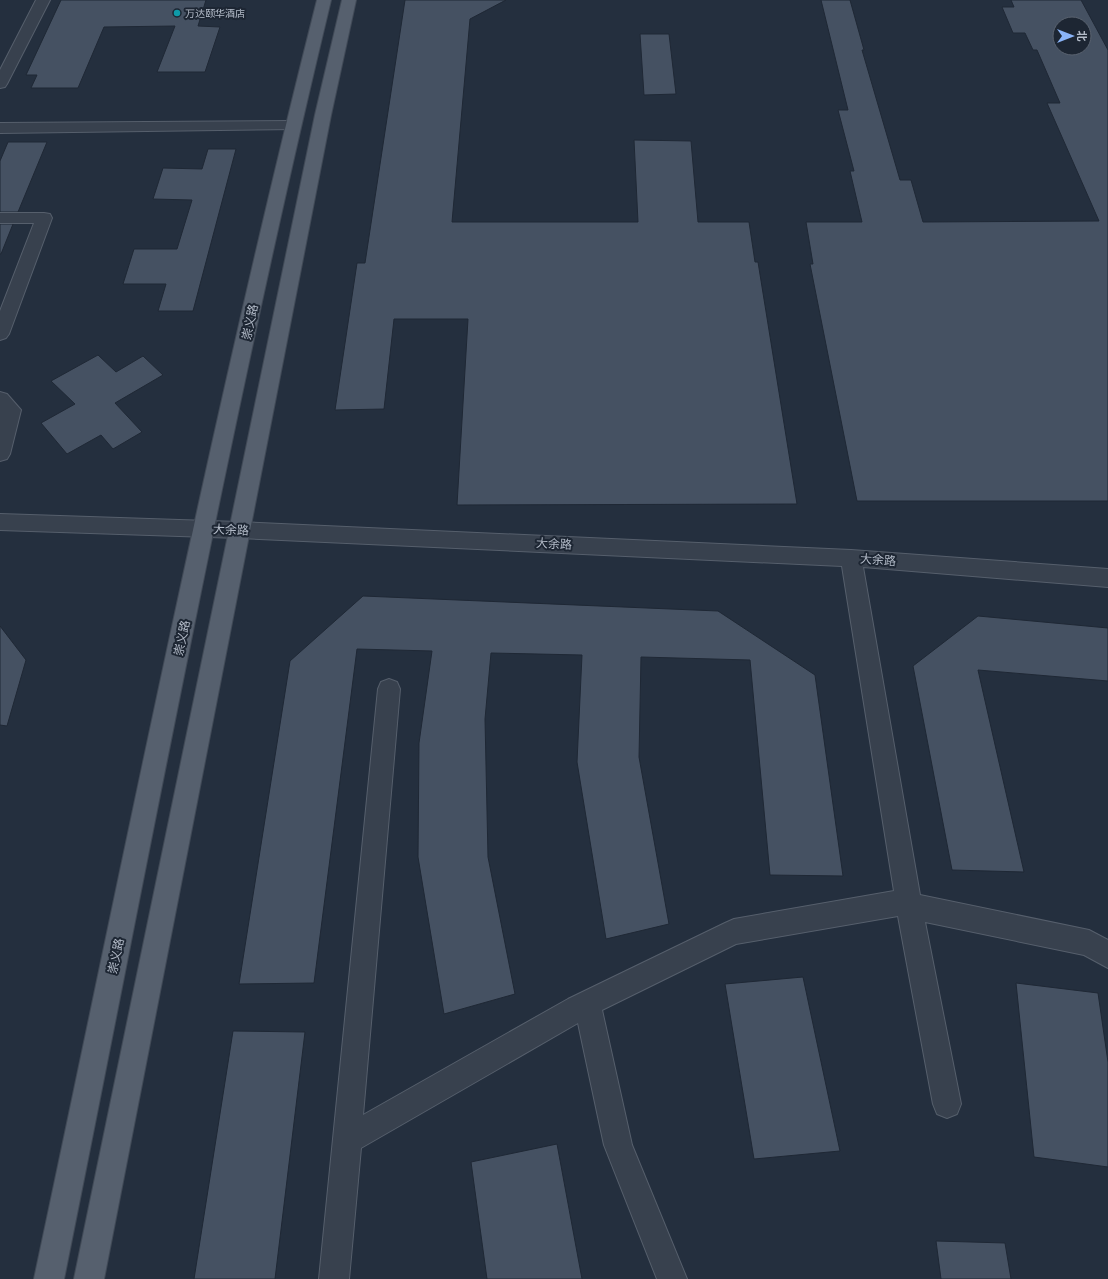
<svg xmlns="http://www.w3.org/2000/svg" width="1108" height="1279" font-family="'Work Sans','Noto Sans SC',sans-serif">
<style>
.building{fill:#455162;stroke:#1f2835;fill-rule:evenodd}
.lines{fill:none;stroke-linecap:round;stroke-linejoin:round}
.minor-casing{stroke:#565f6c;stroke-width:2}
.major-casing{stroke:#414a57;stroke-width:2}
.minor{fill:#38414e;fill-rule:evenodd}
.major{fill:#56606e;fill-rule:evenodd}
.culture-dot{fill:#0f9aa8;stroke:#1d2633;stroke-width:1.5}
.labels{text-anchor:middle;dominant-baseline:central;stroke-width:4;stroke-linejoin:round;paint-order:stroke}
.far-poi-label{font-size:10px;fill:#b4bcc9;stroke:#1d2633;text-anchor:start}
.street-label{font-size:12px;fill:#b4bcc9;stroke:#1d2633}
</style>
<rect width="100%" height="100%" fill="#242f3e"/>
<path class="building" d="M 61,0 L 206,0 L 198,26 L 220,27 L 205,72 L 157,72 L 175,26 L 104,27 L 78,88 L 31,88 L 37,75 L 26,75 Z
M 405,0 L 506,0 L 470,19 L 452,222 L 638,222 L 634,140 L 691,141 L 698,222 L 749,222 L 755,262 L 758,262 L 797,504 L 457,505 L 468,319 L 394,319 L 384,409 L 335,410 L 357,263 L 365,263 Z
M 821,0 L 850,0 L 864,50 L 862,50 L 900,180 L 911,180 L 923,222 L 1099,221 L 1047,103 L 1060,103 L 1037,50 L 1033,50 L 1025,33 L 1013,33 L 1002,7 L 1014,7 L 1011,0 L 1081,0 L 1108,50 L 1108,501 L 857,501 L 810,264 L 813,264 L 806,222 L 862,222 L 850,171 L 854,171 L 838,110 L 848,110 ZM 1060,24 L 1084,24 L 1084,48 L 1060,48 Z
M 640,34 L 669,34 L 676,94 L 644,95 Z
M 8,142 L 47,142 L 18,212 L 0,212 L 0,161 Z
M 208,149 L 236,149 L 193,311 L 158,311 L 166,284 L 123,284 L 134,249 L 177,249 L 192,200 L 153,199 L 163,168 L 202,169 Z
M 0,224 L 13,224 L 1,254 L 0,254 Z
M 98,355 L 116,372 L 143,356 L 163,375 L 115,403 L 142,432 L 113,449 L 101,435 L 67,454 L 41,423 L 75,404 L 51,381 Z
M 363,596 L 718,611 L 815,675 L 843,876 L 770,875 L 750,660 L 641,657 L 639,757 L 669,924 L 606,939 L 577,762 L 582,655 L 491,653 L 485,719 L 488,857 L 515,994 L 444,1014 L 418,857 L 419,743 L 432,651 L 357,649 L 314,983 L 239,984 L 290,661 Z
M 978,616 L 1108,628 L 1108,681 L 978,670 L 1024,872 L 952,870 L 913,666 Z
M 0,626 L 26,660 L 7,726 L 0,725 Z
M 803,977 L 840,1151 L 754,1159 L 725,984 Z
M 1016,983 L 1098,993 L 1108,1062 L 1108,1167 L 1034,1157 Z
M 233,1031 L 305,1032 L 275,1279 L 194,1279 Z
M 557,1144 L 582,1279 L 487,1279 L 471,1162 Z
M 936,1241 L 1005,1243 L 1011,1279 L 941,1279 Z"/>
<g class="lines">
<g class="minor-casing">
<path id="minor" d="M 36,0 L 50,0 L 7,84 L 5,87 L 0,88 L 0,70 Z
M 293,121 L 298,123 L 301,126 L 298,129 L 0,133 L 0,123 Z
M 0,213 L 44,213 L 50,214 L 52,218 L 9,334 L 6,338 L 0,340 L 0,311 L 34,223 L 0,223 Z
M 0,392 L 7,394 L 21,410 L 10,454 L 7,459 L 0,461 Z
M 0,514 L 239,522 L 851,550 L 1108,569 L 1108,587 L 863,567 L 920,895 L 1089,930 L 1108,940 L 1108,968 L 1084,955 L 925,922 L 961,1104 L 957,1114 L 947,1118 L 937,1114 L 933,1104 L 898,916 L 736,944 L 602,1010 L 632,1145 L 687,1279 L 657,1279 L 604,1145 L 578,1023 L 361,1148 L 349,1279 L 319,1279 L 378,689 L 381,682 L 389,679 L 397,682 L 400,689 L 363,1115 L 568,999 L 725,923 L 734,919 L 894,891 L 842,566 L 239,538 L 0,530 Z"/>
</g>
<g class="major-casing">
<path id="major" d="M 317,0 L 331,0 C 229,423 150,852 64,1279 L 34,1279 C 125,852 210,423 317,0 Z
M 342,0 L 356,0 L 331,115 L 104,1279 L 74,1279 L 315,115 Z"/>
</g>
<use href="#minor" class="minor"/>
<use href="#major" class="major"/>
</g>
<circle class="culture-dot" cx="177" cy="13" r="4"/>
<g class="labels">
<g class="far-poi-label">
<text x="185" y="13">万达颐华酒店</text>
</g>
<g class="street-label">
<text transform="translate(250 322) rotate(-78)">崇义路</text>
<text transform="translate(231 530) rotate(2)">大余路</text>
<text transform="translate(554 544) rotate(3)">大余路</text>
<text transform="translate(878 560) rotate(4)">大余路</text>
<text transform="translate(182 638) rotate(-78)">崇义路</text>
<text transform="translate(116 956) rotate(-78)">崇义路</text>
</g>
</g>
<g transform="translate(1072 36) rotate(90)"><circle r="19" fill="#1d2633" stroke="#59626f"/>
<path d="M0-3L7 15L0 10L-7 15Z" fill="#8ab4f8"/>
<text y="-6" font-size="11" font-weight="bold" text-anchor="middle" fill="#b4bcc9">北</text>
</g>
</svg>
